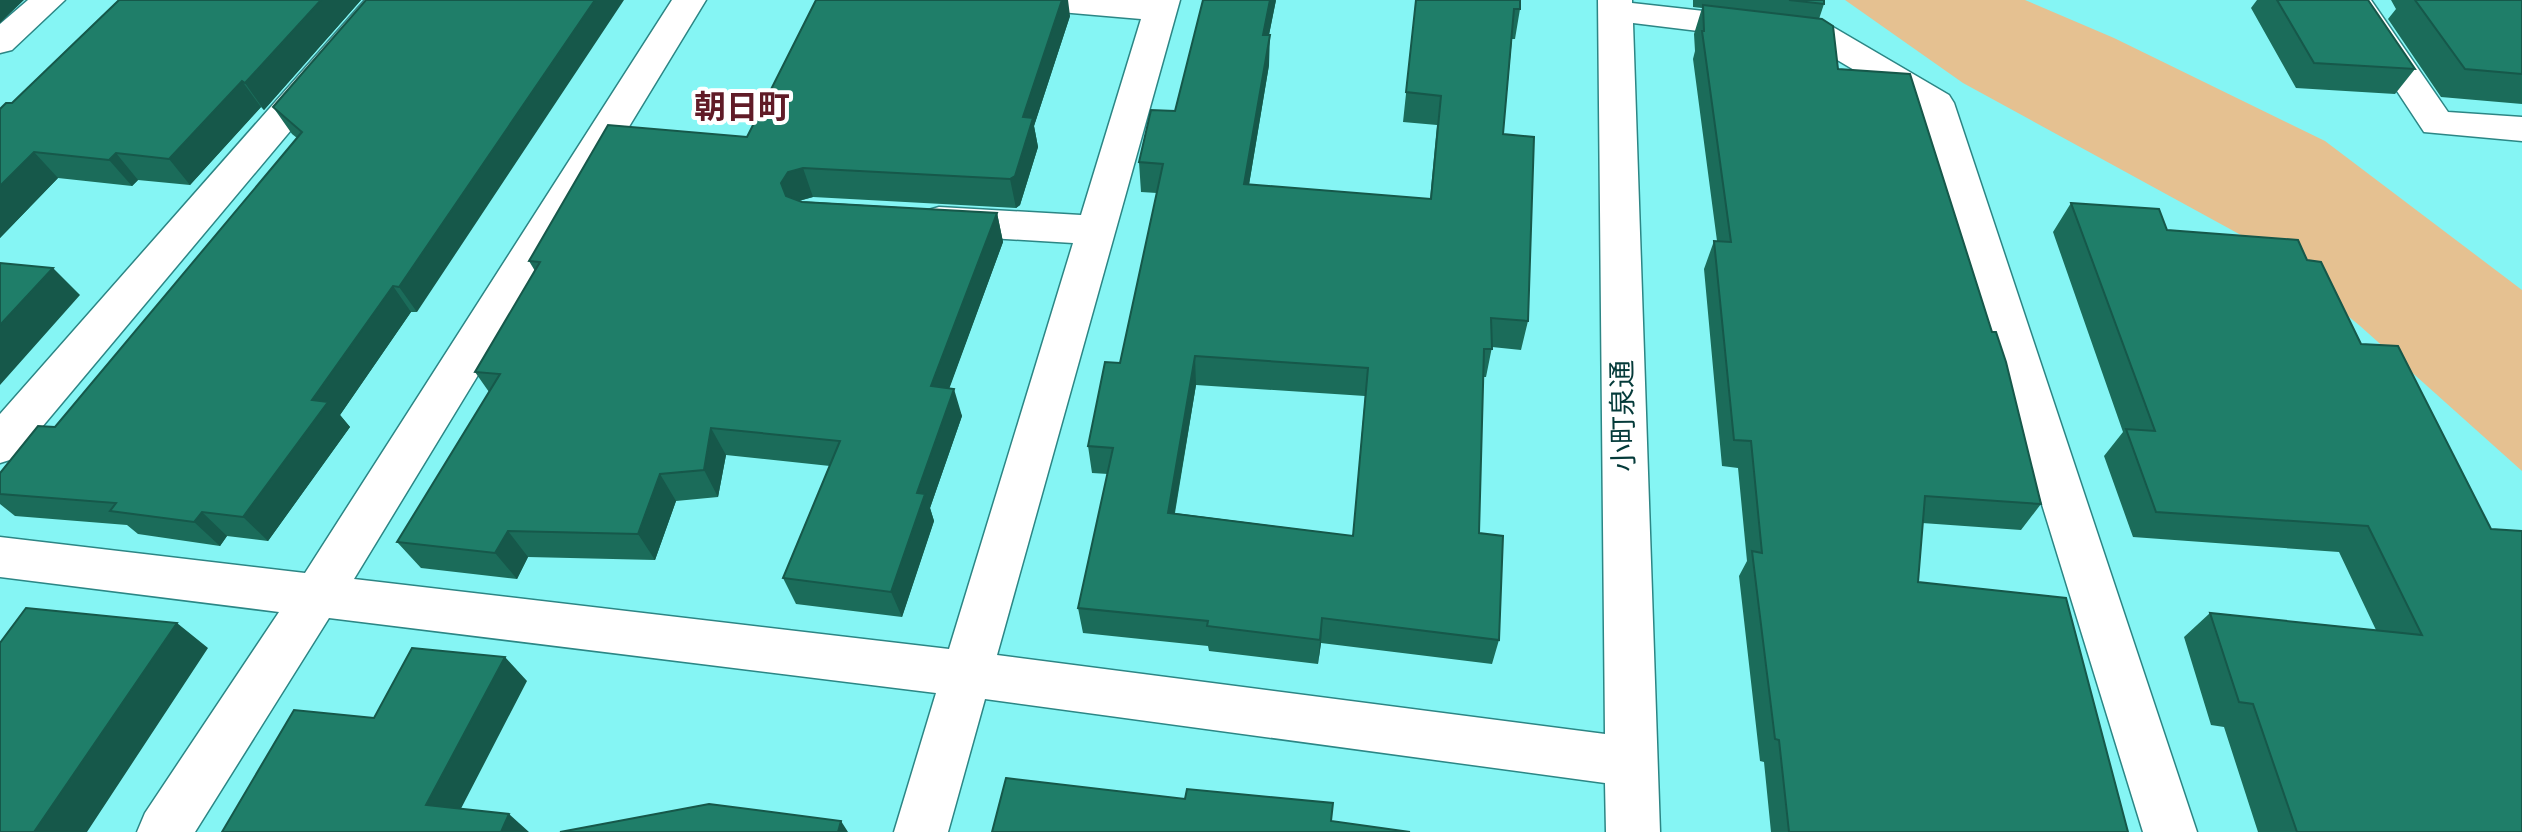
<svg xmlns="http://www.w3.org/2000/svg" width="2522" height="832" font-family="Poppins,'Noto Sans JP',sans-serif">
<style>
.green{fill:#e5c191}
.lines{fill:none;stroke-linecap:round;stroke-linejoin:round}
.minor-casing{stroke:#2c8685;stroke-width:3}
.minor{fill:#fff;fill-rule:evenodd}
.wall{fill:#1b6c5a;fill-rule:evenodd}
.shaded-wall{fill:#16584a}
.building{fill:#1f7e69;stroke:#16584a;stroke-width:2;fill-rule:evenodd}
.labels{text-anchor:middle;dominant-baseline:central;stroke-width:8;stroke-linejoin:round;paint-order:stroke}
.street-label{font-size:28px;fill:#043a39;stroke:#fff}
.quarter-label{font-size:32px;font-weight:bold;fill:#601b27;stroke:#fff}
</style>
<rect width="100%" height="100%" fill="#85f5f4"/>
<path class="green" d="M 1845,0 L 2025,0 L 2114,38 L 2325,141 L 2522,290 L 2522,471 L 2359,325 L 2261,246 L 1963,83 Z"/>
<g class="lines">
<g class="minor-casing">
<path id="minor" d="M 28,0 L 65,0 L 12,50 L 0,53 L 0,24 Z
M 365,0 L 400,0 L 16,458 L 0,463 L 0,414 Z
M 672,0 L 706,0 L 354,579 L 949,649 L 1073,243 L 939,235 L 925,231 L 919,221 L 925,211 L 939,207 L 1081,215 L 1141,19 L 1037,10 L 1025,7 L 1020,0 L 1180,0 L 997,655 L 1605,734 L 1598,0 L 1632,0 L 1632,3 L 1821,24 L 1833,27 L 1949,95 L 1954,103 L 2197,832 L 2143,832 L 1920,109 L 1812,45 L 1633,23 L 1660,832 L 1606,832 L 1605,783 L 985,699 L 948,832 L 894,832 L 936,693 L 329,618 L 195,832 L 137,832 L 145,813 L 279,612 L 0,577 L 0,537 L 305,573 Z
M 2337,0 L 2371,0 L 2448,112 L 2522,117 L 2522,141 L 2424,132 Z"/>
</g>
<use href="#minor" class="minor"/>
</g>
<path class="wall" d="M 119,0 L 361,0 L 264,110 L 261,107 L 190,185 L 138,180 L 132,186 L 58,178 L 0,238 L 12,103 Z
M 366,0 L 417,312 L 411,312 L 340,415 L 350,427 L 268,541 L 227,536 L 220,546 L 138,534 L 127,525 L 15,516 L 0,504 L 0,473 L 55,427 L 297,138 L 292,134 L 273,107 Z
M 1276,0 L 1269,35 L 1269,65 L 1249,185 L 1430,199 L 1437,125 L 1403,122 L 1416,0 L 1520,9 L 1515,39 L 1512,39 L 1503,134 L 1528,321 L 1521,350 L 1492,347 L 1486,377 L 1483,377 L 1479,533 L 1499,640 L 1492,664 L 1321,643 L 1318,664 L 1209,651 L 1208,646 L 1083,633 L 1078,608 L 1108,474 L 1092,473 L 1088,446 L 1120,363 L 1157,193 L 1141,192 L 1139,162 ZM 1196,385 L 1365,396 L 1353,536 L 1175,513 Z
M 1693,0 L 1824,0 L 1824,4 L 1819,19 L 1838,69 L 2041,504 L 2021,530 L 1922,523 L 1918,582 L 2128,832 L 1771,832 L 1764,762 L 1760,761 L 1739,576 L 1747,561 L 1738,468 L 1722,466 L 1704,269 L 1714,241 L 1717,241 L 1693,59 L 1695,51 L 1694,34 L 1702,8 L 1693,7 Z
M 2257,0 L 2368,0 L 2415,69 L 2395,94 L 2296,88 L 2251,8 Z
M 2391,0 L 2522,0 L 2522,104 L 2441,97 L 2388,19 L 2396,9 Z
M 1070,16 L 1034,126 L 1038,147 L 1020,205 L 1016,208 L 813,197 L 799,201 L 997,213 L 1003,242 L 949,388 L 962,416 L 930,508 L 934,521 L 902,617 L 796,604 L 783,578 L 830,466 L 726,455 L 718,497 L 676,501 L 655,560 L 528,557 L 517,579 L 421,568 L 397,542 L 489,392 L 475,372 L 535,271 L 529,261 L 747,137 Z
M 2071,203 L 2167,230 L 2298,240 L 2522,832 L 2258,832 L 2224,727 L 2211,725 L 2184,637 L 2210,613 L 2376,630 L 2339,552 L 2133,537 L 2104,456 L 2123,432 L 2053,232 Z"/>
<path class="shaded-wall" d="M 0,0 L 24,0 L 0,23 Z
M 321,0 L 361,0 L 264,110 L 245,83 Z
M 595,0 L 624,0 L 417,312 L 399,287 Z
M 1062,0 L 1068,0 L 1070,16 L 1034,126 L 1038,147 L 1020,205 L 1016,208 L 1010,179 L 1023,117 Z
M 1270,0 L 1276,0 L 1263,64 L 1263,35 Z
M 1270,35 L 1269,65 L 1244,214 L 1244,184 Z
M 242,81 L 261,107 L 190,185 L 169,159 Z
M 34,152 L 58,178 L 0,238 L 0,186 Z
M 116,153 L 138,180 L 132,186 L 109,160 Z
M 803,168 L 813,197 L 798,201 L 791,213 L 781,183 L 788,172 Z
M 997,213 L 1003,242 L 940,414 L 931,386 Z
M 53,268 L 80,295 L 0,385 L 0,325 Z
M 393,286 L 411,312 L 340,415 L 350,427 L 268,541 L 243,517 L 312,400 Z
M 1195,356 L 1196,385 L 1170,539 L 1168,513 Z
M 954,389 L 962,416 L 930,508 L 934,521 L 902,617 L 891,592 L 917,493 Z
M 711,428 L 726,455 L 718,497 L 704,470 Z
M 660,474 L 676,501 L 655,560 L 638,534 Z
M 202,512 L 227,536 L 220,546 L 194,522 Z
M 508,531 L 528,557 L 517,579 L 495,553 Z
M 1322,618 L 1321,643 L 1318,664 L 1320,640 Z
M 177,623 L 208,648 L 87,832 L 34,832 Z
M 505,657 L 527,681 L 452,826 L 426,805 Z
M 509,814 L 529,832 L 501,832 Z
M 841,821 L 848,832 L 838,832 Z"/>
<path class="building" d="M 119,0 L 321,0 L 245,83 L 242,81 L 169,159 L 116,153 L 109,160 L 34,152 L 0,186 L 0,109 L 6,103 L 12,103 Z
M 366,0 L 595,0 L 399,287 L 393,286 L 312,400 L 328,402 L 243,517 L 202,512 L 194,522 L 110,511 L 116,503 L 0,494 L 0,473 L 38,426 L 55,427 L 302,132 L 273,107 Z
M 816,0 L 1062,0 L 1023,117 L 1033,118 L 1015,176 L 1010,179 L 803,168 L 788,172 L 781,183 L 786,196 L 802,202 L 997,213 L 931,386 L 954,389 L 917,493 L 925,494 L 891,592 L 783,578 L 840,441 L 711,428 L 704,470 L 660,474 L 638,534 L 508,531 L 495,553 L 397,542 L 500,374 L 475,372 L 540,262 L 529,261 L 608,125 L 747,137 Z
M 1203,0 L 1270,0 L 1263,35 L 1270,35 L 1244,184 L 1431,199 L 1441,96 L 1406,92 L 1416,0 L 1520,0 L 1520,9 L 1514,9 L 1503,134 L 1534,137 L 1528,321 L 1491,318 L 1492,349 L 1484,349 L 1479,533 L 1503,536 L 1499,640 L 1322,618 L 1320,640 L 1207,626 L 1208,621 L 1078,608 L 1113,448 L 1088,446 L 1105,362 L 1120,363 L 1163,164 L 1139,162 L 1151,110 L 1175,111 ZM 1195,356 L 1368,368 L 1353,536 L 1168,513 Z
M 1789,0 L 1824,0 L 1824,4 Z
M 2277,0 L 2368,0 L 2415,69 L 2314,63 Z
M 2415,0 L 2522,0 L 2522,74 L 2465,69 Z
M 1703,5 L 1822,19 L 1833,26 L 1838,69 L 1910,74 L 1992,332 L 1996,332 L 2006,362 L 2041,504 L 1925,496 L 1918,582 L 2066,598 L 2128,832 L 1789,832 L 1779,740 L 1775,739 L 1752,551 L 1762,553 L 1751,441 L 1734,440 L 1714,241 L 1731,242 L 1702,31 L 1704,31 Z
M 2071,203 L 2159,209 L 2167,230 L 2298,240 L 2307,260 L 2321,262 L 2361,344 L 2398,346 L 2491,529 L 2522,531 L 2522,832 L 2297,832 L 2253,704 L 2239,702 L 2210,613 L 2422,635 L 2368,526 L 2156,512 L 2126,429 L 2155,431 Z
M 0,263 L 53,268 L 0,325 Z
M 26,608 L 177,623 L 34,832 L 0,832 L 0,643 Z
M 412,648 L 505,657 L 426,805 L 509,814 L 501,832 L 222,832 L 294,710 L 374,718 Z
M 1006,778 L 1185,799 L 1187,789 L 1333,803 L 1331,821 L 1410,832 L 992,832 Z
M 709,804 L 841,821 L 838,832 L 560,832 Z"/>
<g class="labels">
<g class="street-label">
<text transform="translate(1623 416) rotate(-91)">小町泉通</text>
</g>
<g class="quarter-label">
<text x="742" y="106">朝日町</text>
</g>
</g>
</svg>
